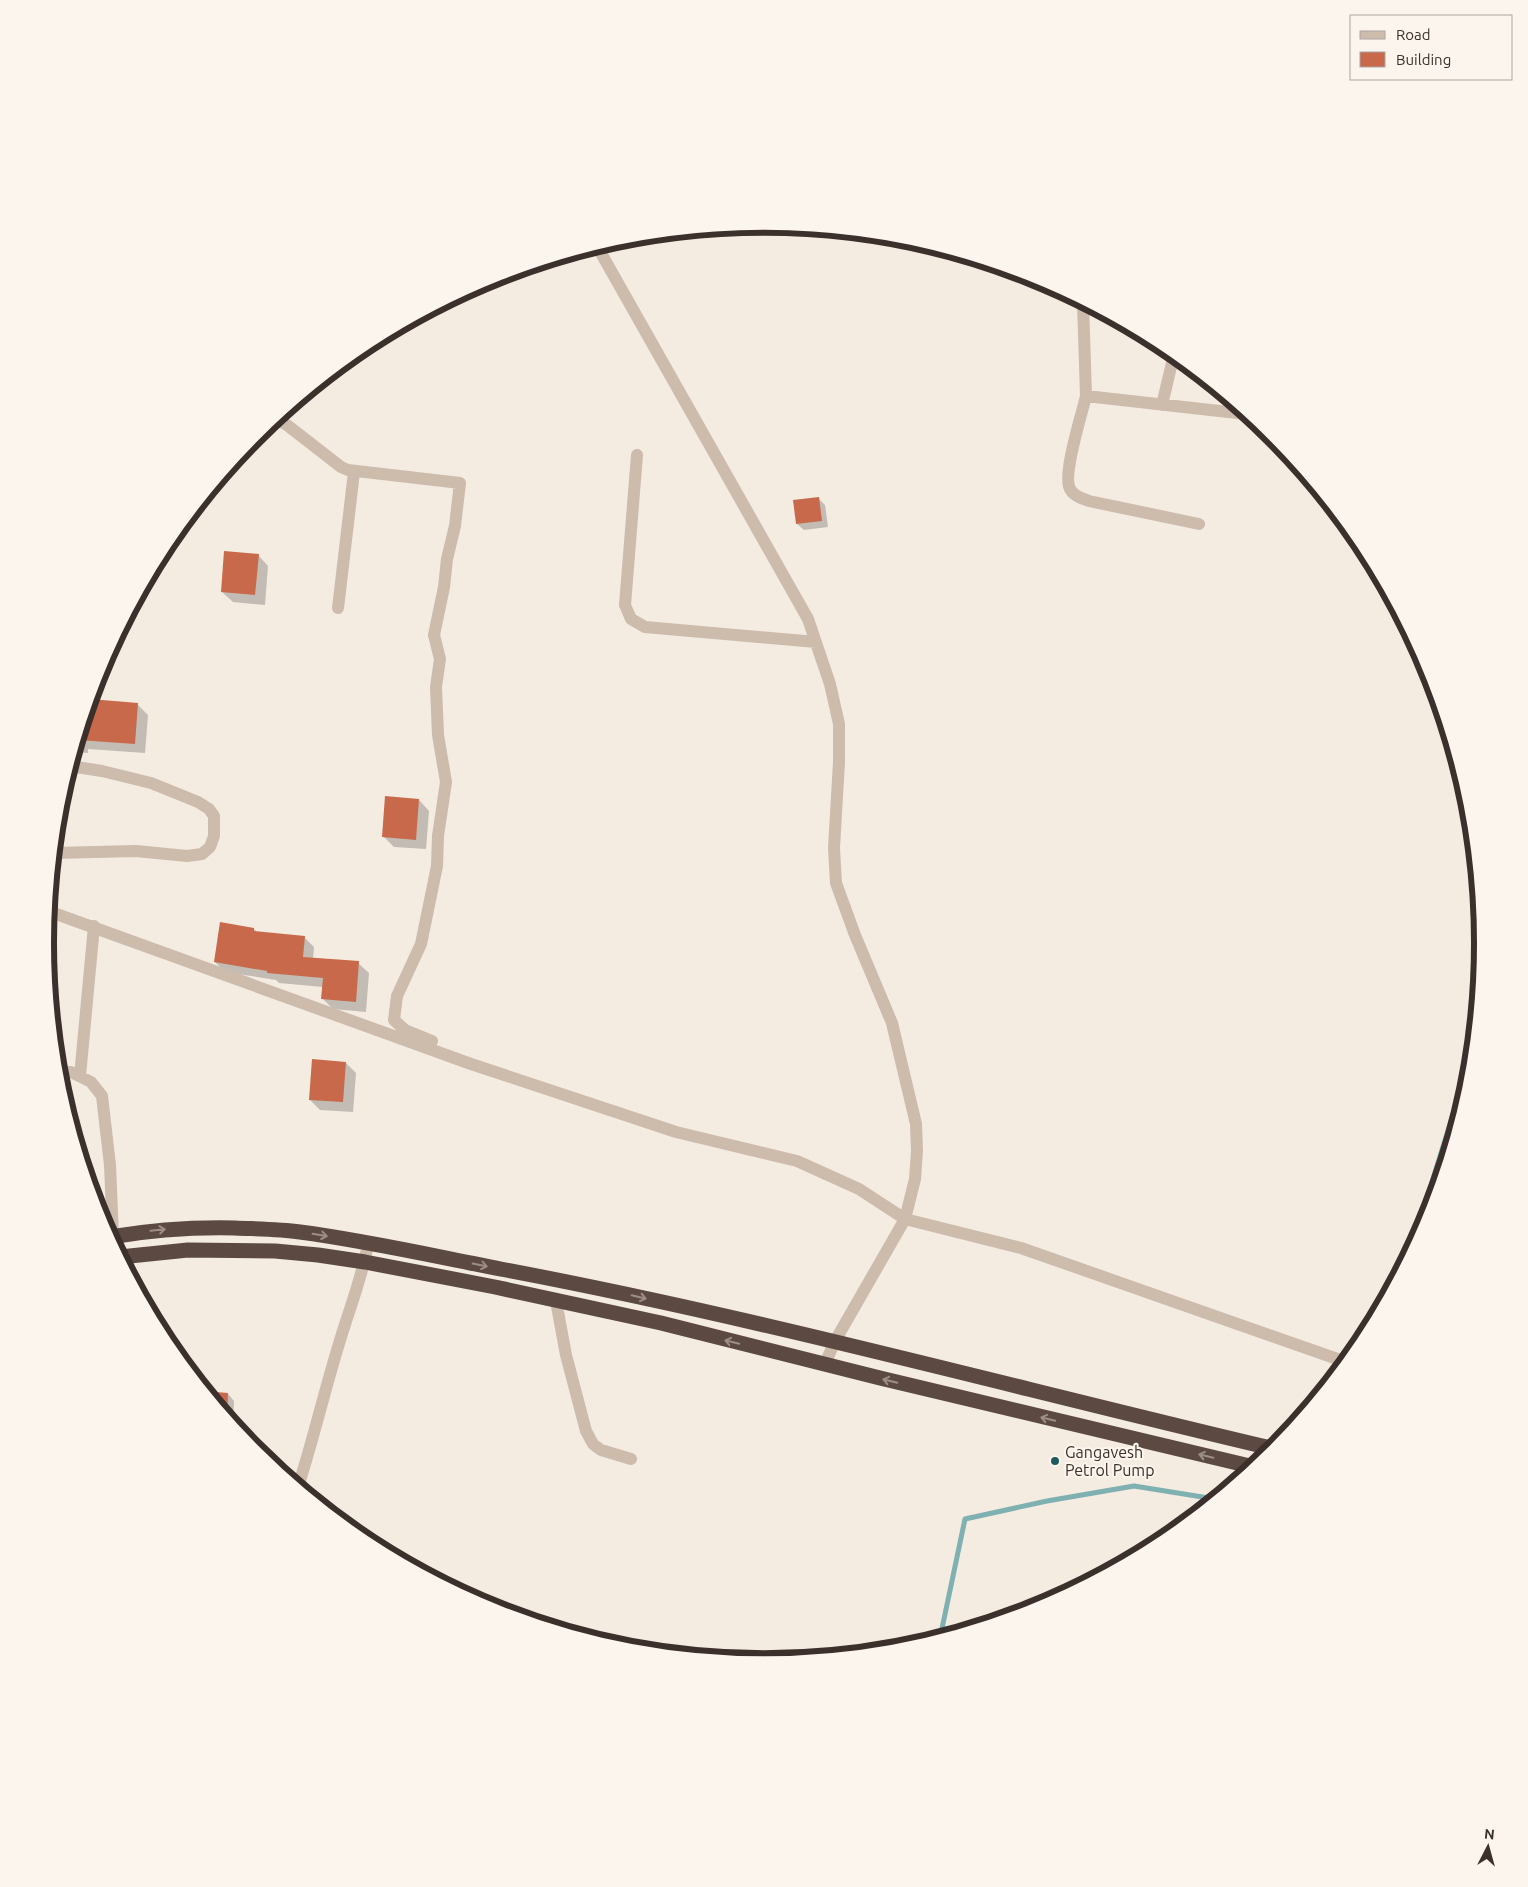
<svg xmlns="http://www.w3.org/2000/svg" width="1528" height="1887" font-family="Ubuntu,sans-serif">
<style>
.shadow{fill:#0003}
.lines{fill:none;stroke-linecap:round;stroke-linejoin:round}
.stream{stroke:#7fb0b2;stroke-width:5}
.building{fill:#c8694b}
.minor{stroke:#cdbbac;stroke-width:12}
.highway{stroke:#5c4a42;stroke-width:15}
.oneway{stroke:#9c8e87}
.poi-dot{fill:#1f5a5e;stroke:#fbf5ee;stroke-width:2}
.labels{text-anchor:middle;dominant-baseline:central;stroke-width:4;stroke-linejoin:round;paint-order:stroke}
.poi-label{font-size:16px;fill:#3b302b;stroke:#fbf5ee;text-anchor:start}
.rim{fill:none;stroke:#3b302b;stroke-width:6}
</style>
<rect width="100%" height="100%" fill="#f4ebe1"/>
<path class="shadow" d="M 818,498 L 825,505 L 828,527 L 804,530 L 797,524 Z
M 258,555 L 268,566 L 265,605 L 233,602 L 222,592 Z
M 89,704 L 137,704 L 148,715 L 145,753 L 88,749 L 88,753 L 74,752 Z
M 419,800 L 429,811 L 426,849 L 394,847 L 383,836 Z
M 254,929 L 258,933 L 304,937 L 314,947 L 313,959 L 358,963 L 369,973 L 366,1012 L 333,1009 L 323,999 L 323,987 L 279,983 L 276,980 L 225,972 L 215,962 Z
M 51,1004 L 58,1011 L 55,1048 Z
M 346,1063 L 356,1073 L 353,1112 L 320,1110 L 310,1100 Z
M 228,1394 L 234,1401 L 233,1424 L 216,1404 Z"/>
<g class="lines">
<path class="stream" d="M 1410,1253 L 1472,1053
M 940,1638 L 965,1519 L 1047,1501 L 1134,1486 L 1215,1499"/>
</g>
<path class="building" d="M 819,497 L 822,521 L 796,524 L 793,500 Z
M 224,551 L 259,554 L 255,595 L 221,592 Z
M 90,699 L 138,703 L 135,744 L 78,740 Z
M 385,796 L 419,799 L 416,840 L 382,837 Z
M 220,922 L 254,928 L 254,931 L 305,936 L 303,957 L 359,961 L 356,1002 L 321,999 L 323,978 L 267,973 L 267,971 L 214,962 Z
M 312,1059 L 346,1062 L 343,1102 L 309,1100 Z
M 216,1392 L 228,1393 L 227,1417 L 215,1403 Z"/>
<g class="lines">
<path class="minor" d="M 597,246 L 808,619 L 830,684 L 839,724 L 839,762 L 834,848 L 836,883 L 855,935 L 892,1023 L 916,1124 L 917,1151 L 915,1179 L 905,1219 L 835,1341 L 825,1364
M 1083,303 L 1086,396
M 1162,405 L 1174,354
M 275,419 L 287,425 L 341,467 L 348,470 L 460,483
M 637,455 L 625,605 L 631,619 L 645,627 L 816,642
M 1199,524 L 1089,501 C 1081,498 1074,496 1070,489 C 1062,475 1082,414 1086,396 L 1246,414
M 338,608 L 354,472
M 54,853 L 136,851 L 187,856 L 202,854 L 210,847 L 214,836 L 214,816 L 209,809 L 198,802 L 151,783 L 102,771 L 70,766
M 48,911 L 471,1064 L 676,1132 L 797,1161 L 859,1189 L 905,1219 L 1021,1248 L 1346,1362
M 432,1041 L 405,1030 L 394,1020 L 397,996 L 421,944 L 437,866 L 438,836 L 446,782 L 438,735 L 436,687 L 440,659 L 434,635 L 444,587 L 447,559 L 455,526 L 460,483 L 459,490
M 58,1072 L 71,1072 L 91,1082 L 102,1096 L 110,1165 L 113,1237
M 80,1076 L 94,926
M 556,1301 L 566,1355 L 586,1431 L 593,1444 L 601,1450 L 631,1459
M 298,1487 C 313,1440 324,1393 338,1347 C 348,1312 362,1279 368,1244"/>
<path class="highway" d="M 110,1237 C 152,1230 192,1227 235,1228 C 257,1229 279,1229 300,1232 C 369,1241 438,1257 506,1270 C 765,1319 1019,1389 1275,1449
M 120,1257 L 188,1250 L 275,1251 L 318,1255 L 365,1262 L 495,1287 L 661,1323 L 880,1378 L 1254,1467"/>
</g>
<defs><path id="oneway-shaft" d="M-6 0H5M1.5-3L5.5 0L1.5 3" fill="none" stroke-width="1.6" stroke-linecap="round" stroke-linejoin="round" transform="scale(1.25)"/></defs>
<g class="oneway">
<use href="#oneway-shaft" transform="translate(158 1230) rotate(-6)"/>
<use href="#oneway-shaft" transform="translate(320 1235) rotate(9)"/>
<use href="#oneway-shaft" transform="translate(480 1265) rotate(11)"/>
<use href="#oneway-shaft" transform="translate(639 1297) rotate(13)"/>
<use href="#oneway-shaft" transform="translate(732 1342) rotate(-166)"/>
<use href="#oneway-shaft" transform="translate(890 1381) rotate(-166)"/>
<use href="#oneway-shaft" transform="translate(1048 1419) rotate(-166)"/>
<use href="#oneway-shaft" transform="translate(1206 1456) rotate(-167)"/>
</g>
<circle class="poi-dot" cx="1055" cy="1461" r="5"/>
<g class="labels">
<g class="poi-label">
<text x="1065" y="1452">Gangavesh<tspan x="1065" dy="18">Petrol Pump</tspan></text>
</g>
</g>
<path d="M0 0H1528V1887H0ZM54 943a710 710 0 1 1 1420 0a710 710 0 1 1-1420 0Z" fill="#fbf5ee" fill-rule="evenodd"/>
<path class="rim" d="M54 943a710 710 0 1 1 1420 0a710 710 0 1 1-1420 0Z"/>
<rect x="1350" y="15" width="162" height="65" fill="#fbf5ee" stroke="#aea6a0"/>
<rect x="1360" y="31" width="25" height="8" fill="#cdbbac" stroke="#aea6a0"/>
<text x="1396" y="40" font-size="15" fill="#3b302b">Road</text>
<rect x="1360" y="52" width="25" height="15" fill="#c8694b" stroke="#aea6a0"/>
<text x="1396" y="65" font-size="15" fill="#3b302b">Building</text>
<g transform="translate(1488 1847) rotate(6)" stroke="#fbf5ee" stroke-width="4" paint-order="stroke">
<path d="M0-4L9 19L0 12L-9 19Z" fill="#3b302b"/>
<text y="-8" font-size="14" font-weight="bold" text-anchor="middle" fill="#3b302b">N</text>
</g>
</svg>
